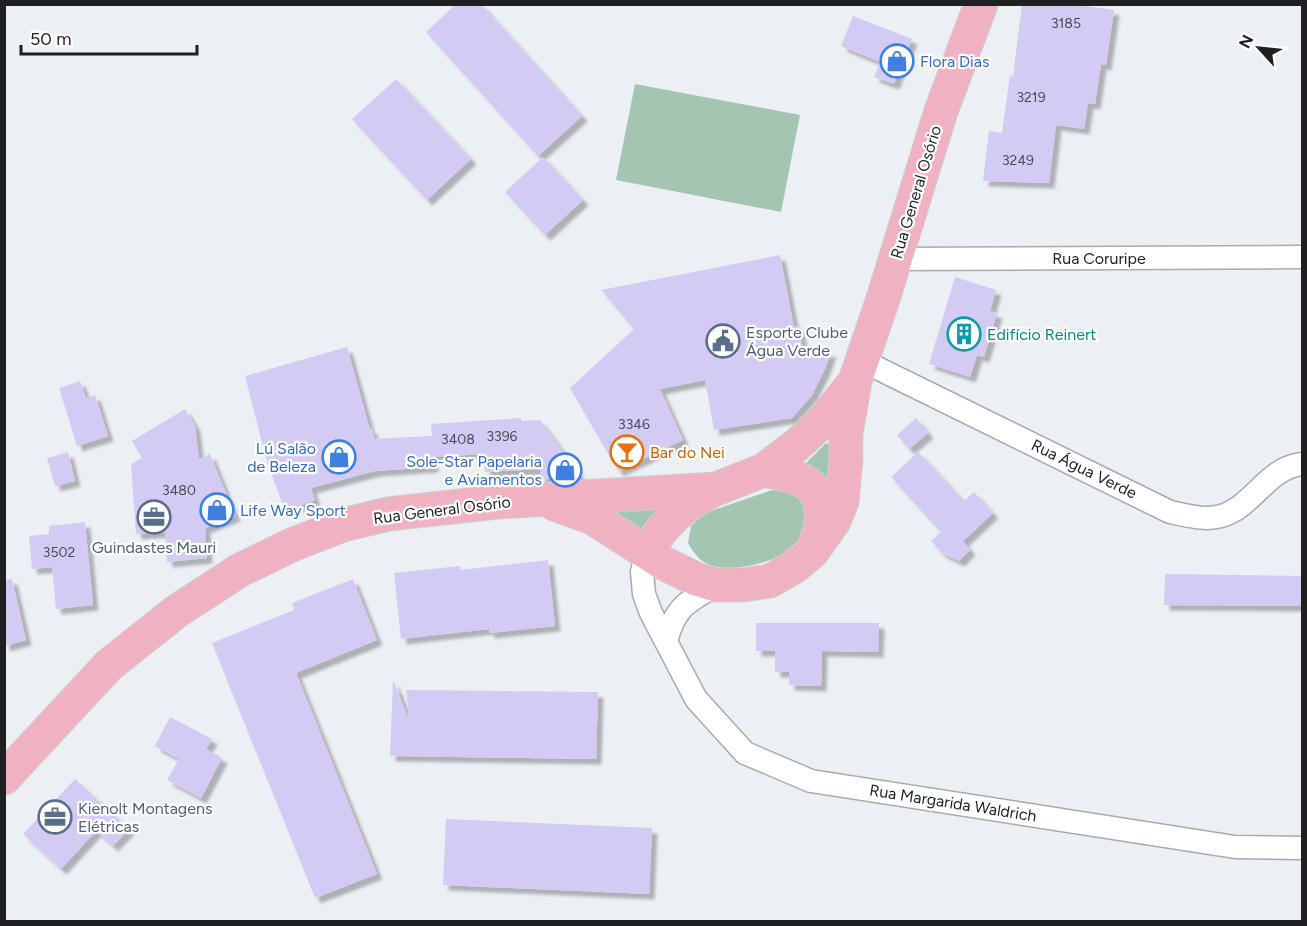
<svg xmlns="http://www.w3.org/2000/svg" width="1307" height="926" font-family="Figtree,sans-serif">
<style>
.green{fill:#a4c6b0}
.building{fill:#d3cbf3;filter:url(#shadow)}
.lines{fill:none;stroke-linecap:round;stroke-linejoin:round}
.minor-casing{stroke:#a7aaaf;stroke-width:25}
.primary-casing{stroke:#cecece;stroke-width:35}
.minor{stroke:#fff;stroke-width:22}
.primary{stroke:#f0b2c3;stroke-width:33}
.labels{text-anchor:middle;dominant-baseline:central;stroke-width:4.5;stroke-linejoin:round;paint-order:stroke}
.number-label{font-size:14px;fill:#4b4b56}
.shop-label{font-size:16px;fill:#366cbe;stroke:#fff;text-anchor:start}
.street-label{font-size:16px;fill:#1e2022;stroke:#fff}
.service-label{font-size:16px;fill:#4e5e75;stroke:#fff;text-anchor:start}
.culture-label{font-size:16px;fill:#0d838f;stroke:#fff;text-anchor:start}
.food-label{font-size:16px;fill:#c56008;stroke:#fff;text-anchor:start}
</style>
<defs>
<filter id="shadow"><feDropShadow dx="5.5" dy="5.5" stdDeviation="1.5" flood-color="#0004"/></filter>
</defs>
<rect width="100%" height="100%" fill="#ecf0f5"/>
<path class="green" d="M 635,84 L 800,115 L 781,212 L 616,180 Z
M 826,443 L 831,445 L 827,479 L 817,469 L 805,464 Z
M 772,490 C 787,491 797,493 807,505 C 806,513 808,526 805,533 C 794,559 735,575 710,565 C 699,561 694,553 688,543 L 691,526 L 705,513 Z
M 603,507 L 663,508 L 649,519 L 640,530 Z"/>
<path class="building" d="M 456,4 L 481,4 L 582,116 L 538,156 L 426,32 Z
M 1022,4 L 1071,4 L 1114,10 L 1106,65 L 1101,64 L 1095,104 L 1088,103 L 1084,129 L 1056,125 L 1049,183 L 983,181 L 989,131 L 1002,133 L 1010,75 L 1013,76 Z
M 853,16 L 912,39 L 894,84 L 874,77 L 880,62 L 841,46 Z
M 396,79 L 471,159 L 427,200 L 352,119 Z
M 543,157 L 583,200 L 545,235 L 505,192 Z
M 780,255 L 794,327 L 799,326 L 804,356 L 831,351 L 825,369 L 812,395 L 792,418 L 714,430 L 705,380 L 660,389 L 683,440 L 618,471 L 570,388 L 634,329 L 601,290 Z
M 955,277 L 996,290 L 990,311 L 997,313 L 984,357 L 977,355 L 970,377 L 929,364 Z
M 347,347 L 370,430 L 372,429 L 374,439 L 432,436 L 431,424 L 521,418 L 521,421 L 540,420 L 582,478 L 540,479 L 540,469 L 485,472 L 484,454 L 432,457 L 433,467 L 375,471 L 311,488 L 315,500 L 285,511 L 267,462 L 245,376 Z
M 80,381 L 86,398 L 95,395 L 108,436 L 77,446 L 59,388 Z
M 185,409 L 195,426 L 199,459 L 210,454 L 235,516 L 205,528 L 207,558 L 167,562 L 165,532 L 136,534 L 131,464 L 142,458 L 132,441 Z
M 916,418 L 928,433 L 909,449 L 897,435 Z
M 68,452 L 75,481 L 55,486 L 47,458 Z
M 918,452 L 964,501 L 974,492 L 993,513 L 963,541 L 970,550 L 959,561 L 942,553 L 931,541 L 941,532 L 891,477 Z
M 85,522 L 93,605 L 56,609 L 52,567 L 32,569 L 29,536 L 49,534 L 49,526 Z
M 548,560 L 555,626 L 489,633 L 489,629 L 401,639 L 394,573 L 460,566 L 460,570 Z
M 1165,574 L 1302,576 L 1302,606 L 1164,605 Z
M 12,579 L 26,640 L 4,646 L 4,580 Z
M 353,579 L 377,640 L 296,673 L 377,874 L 315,898 L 212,643 L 294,610 L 292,603 Z
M 756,623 L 879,623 L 878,652 L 822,651 L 821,686 L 789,685 L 789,672 L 775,672 L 775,651 L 756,651 Z
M 393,680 L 407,715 L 409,715 L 406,690 L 598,692 L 596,759 L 390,756 Z
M 170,717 L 212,739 L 206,749 L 222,758 L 201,798 L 167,780 L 179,759 L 155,746 Z
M 75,779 L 129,829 L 113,846 L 96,831 L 61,869 L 23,834 Z
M 446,819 L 652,828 L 649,894 L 443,885 Z"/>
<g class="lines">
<g class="minor-casing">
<path id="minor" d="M 896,259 L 1302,257
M 863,361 L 1170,512 C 1186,515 1205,521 1221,516 C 1253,507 1268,467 1302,464
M 647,552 L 642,572 L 644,594 L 651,613 L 696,699 L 745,753 L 811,781 L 1235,847 L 1302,848
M 666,641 C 676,606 686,603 716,585"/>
</g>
<g class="primary-casing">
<path id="primary" d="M 764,470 C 778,473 797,475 809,485 C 826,498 823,524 816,542
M 554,504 L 593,518 L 661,562 L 696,579 L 716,585 L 743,585 L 770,581 L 794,567 L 812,552 L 834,521 L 842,501 L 846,459 L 846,433 L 855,381 L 883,299 L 941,111 L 981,4
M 647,552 C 663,524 683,505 712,491
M 4,778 L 109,665 L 177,611 L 240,570 L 294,544 L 343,525 L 388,514 L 497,502 L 716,489 L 764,470 L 798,444 L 825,419 L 855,381"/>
</g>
<use href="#minor" class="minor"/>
<use href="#primary" class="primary"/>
</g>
<defs>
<g id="shop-ring" transform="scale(1.725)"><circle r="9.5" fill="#fff" stroke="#3f7fe0" stroke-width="1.5"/><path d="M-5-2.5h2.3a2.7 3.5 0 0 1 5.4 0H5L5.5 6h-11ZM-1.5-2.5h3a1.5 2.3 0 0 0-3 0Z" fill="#3f7fe0"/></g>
<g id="building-ring" transform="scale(1.725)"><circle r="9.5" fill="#fff" stroke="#0f9aa8" stroke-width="1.5"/><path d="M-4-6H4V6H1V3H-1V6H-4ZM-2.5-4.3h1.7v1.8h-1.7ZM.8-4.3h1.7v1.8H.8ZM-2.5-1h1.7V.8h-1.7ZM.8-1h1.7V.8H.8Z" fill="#0f9aa8"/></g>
<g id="civic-ring" transform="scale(1.725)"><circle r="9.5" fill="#fff" stroke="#5c6f8a" stroke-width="1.5"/><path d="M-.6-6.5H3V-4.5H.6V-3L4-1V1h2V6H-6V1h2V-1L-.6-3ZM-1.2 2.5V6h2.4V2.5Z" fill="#5c6f8a"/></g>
<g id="bar-ring" transform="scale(1.725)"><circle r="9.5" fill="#fff" stroke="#e8710a" stroke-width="1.5"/><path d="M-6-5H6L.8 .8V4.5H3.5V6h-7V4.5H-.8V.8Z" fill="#e8710a"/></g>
<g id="office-ring" transform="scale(1.725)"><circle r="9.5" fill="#fff" stroke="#5c6f8a" stroke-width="1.5"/><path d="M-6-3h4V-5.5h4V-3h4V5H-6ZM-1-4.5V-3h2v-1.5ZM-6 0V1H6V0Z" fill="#5c6f8a"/></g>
</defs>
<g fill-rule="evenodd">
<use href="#shop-ring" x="897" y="61"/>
<use href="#building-ring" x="964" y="334"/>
<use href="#civic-ring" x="723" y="341"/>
<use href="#bar-ring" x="627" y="452"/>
<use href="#shop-ring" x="339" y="457"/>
<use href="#shop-ring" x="565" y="470"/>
<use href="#shop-ring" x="217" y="510"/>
<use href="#office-ring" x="154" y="517"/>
<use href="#office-ring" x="55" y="817"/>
</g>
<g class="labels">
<g class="number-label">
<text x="1066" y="23">3185</text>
<text x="1031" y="97">3219</text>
<text x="1018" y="160">3249</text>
<text x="634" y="424">3346</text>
<text x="502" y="436">3396</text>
<text x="458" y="439">3408</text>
<text x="179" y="490">3480</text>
<text x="59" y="552">3502</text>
</g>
<g class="shop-label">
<text x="920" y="61">Flora Dias</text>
<text x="316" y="448" text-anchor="end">Lú Salão<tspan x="316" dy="18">de Beleza</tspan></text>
<text x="542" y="461" text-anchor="end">Sole-Star Papelaria<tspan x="542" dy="18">e Aviamentos</tspan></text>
<text x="240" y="510">Life Way Sport</text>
</g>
<g class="street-label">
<text transform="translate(916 192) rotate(-73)">Rua General Osório</text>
<text x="1099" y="258">Rua Coruripe</text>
<text transform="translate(1084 469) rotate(26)">Rua Água Verde</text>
<text transform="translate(442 510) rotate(-7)">Rua General Osório</text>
<text transform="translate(953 803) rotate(9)">Rua Margarida Waldrich</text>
</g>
<g class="service-label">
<text x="746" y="332">Esporte Clube<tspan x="746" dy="18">Água Verde</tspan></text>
<text x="154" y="547" text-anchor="middle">Guindastes Mauri</text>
<text x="78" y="808">Kienolt Montagens<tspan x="78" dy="18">Elétricas</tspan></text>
</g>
<g class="culture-label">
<text x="987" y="334">Edifício Reinert</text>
</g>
<g class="food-label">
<text x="650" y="452">Bar do Nei</text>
</g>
</g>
<rect width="1307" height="926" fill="none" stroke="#1e2022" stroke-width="12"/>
<g transform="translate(1259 48) rotate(297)" stroke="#ffffff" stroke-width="4.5" paint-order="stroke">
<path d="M0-4.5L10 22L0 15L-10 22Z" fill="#1e2022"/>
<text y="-9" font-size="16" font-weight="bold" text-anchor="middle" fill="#1e2022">N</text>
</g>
<path d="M21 45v9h176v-9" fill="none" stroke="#1e2022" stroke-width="3"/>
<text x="30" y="45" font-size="18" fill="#1e2022" stroke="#ffffff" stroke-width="4.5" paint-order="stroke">50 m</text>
</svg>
